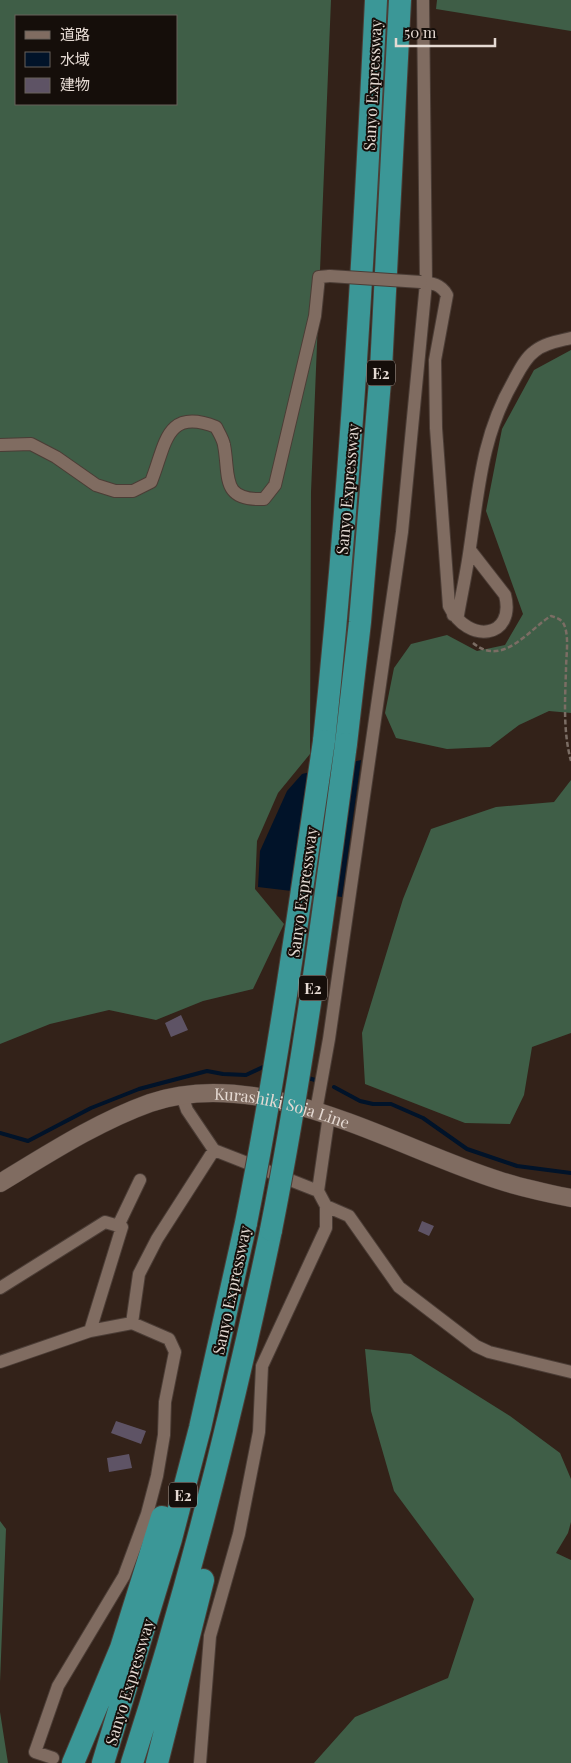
<svg xmlns="http://www.w3.org/2000/svg" width="571" height="1763" font-family="'Playfair Display','Noto Sans JP',serif">
<style>
.forest{fill:#3f5e47;fill-rule:evenodd}
.water{fill:#011329}
.lines{fill:none;stroke-linecap:round;stroke-linejoin:round}
.stream{stroke:#011329;stroke-width:4}
.building{fill:#5e5365}
.street-casing{stroke:#4b3d36;stroke-width:14}
.secondary-casing{stroke:#4b3d36;stroke-width:19}
.highway-casing{stroke:#4b3d36;stroke-width:24}
.path{stroke:#7b6d64;stroke-width:2.5;stroke-dasharray:5 2.5;stroke-linecap:butt}
.street{stroke:#806c61;stroke-width:12}
.secondary{stroke:#806c61;stroke-width:18}
.highway{stroke:#3b9797;stroke-width:22}
.street-bridge-casing{stroke:#4b3d36;stroke-width:14;stroke-linecap:butt}
.highway-bridge-casing{stroke:#4b3d36;stroke-width:24;stroke-linecap:butt}
.street-bridge{stroke:#806c61;stroke-width:12}
.highway-bridge{stroke:#3b9797;stroke-width:22}
.labels{text-anchor:middle;dominant-baseline:central;stroke-width:4;stroke-linejoin:round;paint-order:stroke}
.shield{fill:#150e0a;stroke:#a79d97;stroke-width:1}
.shield-label{font-size:15px;font-weight:bold;fill:#e5dad3}
.street-label{font-size:16px;fill:#e5dad3;stroke:#150e0a}
</style>
<rect width="100%" height="100%" fill="#332219"/>
<path class="forest" d="M 0,0 L 331,0 L 311,492 L 310,754 L 278,793 L 257,841 L 255,889 L 284,924 L 253,989 L 203,1001 L 156,1020 L 109,1010 L 50,1024 L 0,1044 ZM 16,16 L 176,16 L 176,104 L 16,104 Z
M 437,0 L 571,0 L 571,31 L 436,9 Z
M 571,350 L 571,713 L 549,711 L 519,725 L 490,747 L 447,749 L 396,738 L 385,713 L 394,668 L 411,644 L 447,635 L 477,651 L 505,645 L 523,614 L 486,511 L 502,429 L 534,370 Z
M 571,780 L 571,1033 L 532,1047 L 524,1095 L 510,1124 L 465,1123 L 365,1084 L 362,1033 L 403,899 L 431,829 L 496,807 L 554,802 Z
M 365,1349 L 411,1354 L 510,1416 L 560,1453 L 571,1479 L 571,1522 L 568,1533 L 556,1553 L 571,1560 L 571,1763 L 314,1763 L 355,1717 L 448,1678 L 474,1599 L 394,1491 L 371,1411 Z
M 0,1521 L 6,1529 L 0,1682 Z
M 0,1712 L 8,1763 L 0,1763 Z"/>
<path class="water" d="M 361,760 L 342,897 L 258,887 L 260,851 L 287,791 L 302,774 Z"/>
<g class="lines">
<path class="stream" d="M 305,1077 L 315,1080
M 334,1087 L 360,1101 L 373,1104 L 391,1104 L 423,1118 L 467,1149 L 517,1166 L 571,1173
M 0,1133 L 28,1141 L 91,1108 L 139,1089 L 207,1071 L 223,1074 L 246,1075 L 263,1067 L 267,1068"/>
</g>
<path class="building" d="M 181,1015 L 188,1030 L 171,1037 L 165,1023 Z
M 422,1221 L 434,1226 L 429,1236 L 418,1231 Z
M 116,1421 L 146,1431 L 141,1444 L 111,1433 Z
M 129,1454 L 132,1468 L 109,1472 L 107,1458 Z"/>
<g class="lines">
<g class="street-casing">
<path id="street" d="M 421,282 C 432,283 441,284 447,295 L 435,360 L 436,428 L 449,606 C 468,645 516,638 505,595 L 470,550
M 0,445 L 31,444 L 56,457 L 96,485 L 115,491 L 133,491 L 151,482 C 166,445 165,407 216,427 C 219,433 223,439 224,445 C 230,476 220,501 264,499 L 275,485 L 315,316 L 319,277 L 330,276
M 453,615 L 458,615 C 462,592 467,570 470,547 C 479,487 482,436 513,382 C 519,371 525,358 535,351 C 545,343 559,341 571,338
M 182,1096 L 187,1110 L 214,1150 L 318,1191
M 316,1111 L 329,1039 L 402,532 L 426,283 L 423,0
M 326,1206 L 349,1216 L 399,1287 L 476,1346 L 489,1352 L 571,1372
M 118,1226 L 140,1180
M 0,1288 L 105,1222 L 122,1227 L 90,1331 L 0,1362
M 132,1323 L 139,1274 L 157,1239 L 214,1150
M 53,1758 L 35,1752 L 58,1686 L 124,1576 L 147,1514 L 157,1476 L 164,1435 L 165,1402 L 175,1352 L 169,1339 L 132,1323 L 90,1331
M 200,1763 L 210,1636 L 239,1534 L 259,1432 L 262,1366 L 326,1228 L 326,1206 L 318,1191 L 329,1115"/>
</g>
<g class="secondary-casing">
<g id="secondary">
<path id="s1" d="M 0,1183 C 48,1154 97,1122 150,1103 C 261,1064 394,1147 498,1180 C 522,1188 546,1193 571,1198"/>
</g>
</g>
<g class="highway-casing">
<path id="highway" d="M 324,741 C 350,495 364,248 376,0
M 346,744 L 360,622 L 381,369 L 400,0
M 73,1763 L 121,1648 L 162,1517
M 103,1763 L 171,1539 L 200,1428 L 246,1223
M 132,1763 C 189,1587 233,1411 271,1230
M 157,1763 L 203,1580"/>
</g>
<path class="path" d="M 473,643 C 503,668 529,629 551,616 C 558,618 563,620 565,627 C 569,640 566,656 566,670 C 565,700 563,732 571,761"/>
<use href="#street" class="street"/>
<use href="#secondary" class="secondary"/>
<use href="#highway" class="highway"/>
<g class="street-bridge-casing">
<path id="street-bridge" d="M 330,276 L 421,282"/>
</g>
<g class="highway-bridge-casing">
<path id="highway-bridge" d="M 246,1223 C 278,1063 300,902 324,741
M 271,1230 C 303,1069 324,907 346,744"/>
</g>
<use href="#street-bridge" class="street-bridge"/>
<use href="#highway-bridge" class="highway-bridge"/>
</g>
<g class="labels">
<g class="shield">
<rect x="367" y="360.5" width="28" height="25" rx="4"/>
<rect x="299" y="975.5" width="28" height="25" rx="4"/>
<rect x="169" y="1482.5" width="28" height="25" rx="4"/>
</g>
<g class="shield-label">
<text x="381" y="373">E2</text>
<text x="313" y="988">E2</text>
<text x="183" y="1495">E2</text>
</g>
<g class="street-label">
<text transform="translate(372 85) rotate(-87)">Sanyo Expressway</text>
<text transform="translate(347 489) rotate(-85)">Sanyo Expressway</text>
<text transform="translate(302 892) rotate(-82)">Sanyo Expressway</text>
<text stroke="none"><textPath href="#s1" startOffset="305">Kurashiki Soja Line</textPath></text>
<text transform="translate(231 1290) rotate(-78)">Sanyo Expressway</text>
<text transform="translate(129 1682) rotate(-73)">Sanyo Expressway</text>
</g>
</g>
<rect x="15" y="15" width="162" height="90" fill="#150e0a" stroke="#68605a"/>
<rect x="25" y="31" width="25" height="8" fill="#806c61" stroke="#68605a"/>
<text x="60" y="40" font-size="15" fill="#e5dad3">道路</text>
<rect x="25" y="52" width="25" height="15" fill="#011329" stroke="#68605a"/>
<text x="60" y="65" font-size="15" fill="#e5dad3">水域</text>
<rect x="25" y="78" width="25" height="15" fill="#5e5365" stroke="#68605a"/>
<text x="60" y="90" font-size="15" fill="#e5dad3">建物</text>
<path d="M396 38v8h99v-8" fill="none" stroke="#e5dad3" stroke-width="2.5"/>
<text x="404" y="38" font-size="15" fill="#e5dad3" stroke="#150e0a" stroke-width="4" paint-order="stroke">50 m</text>
</svg>
